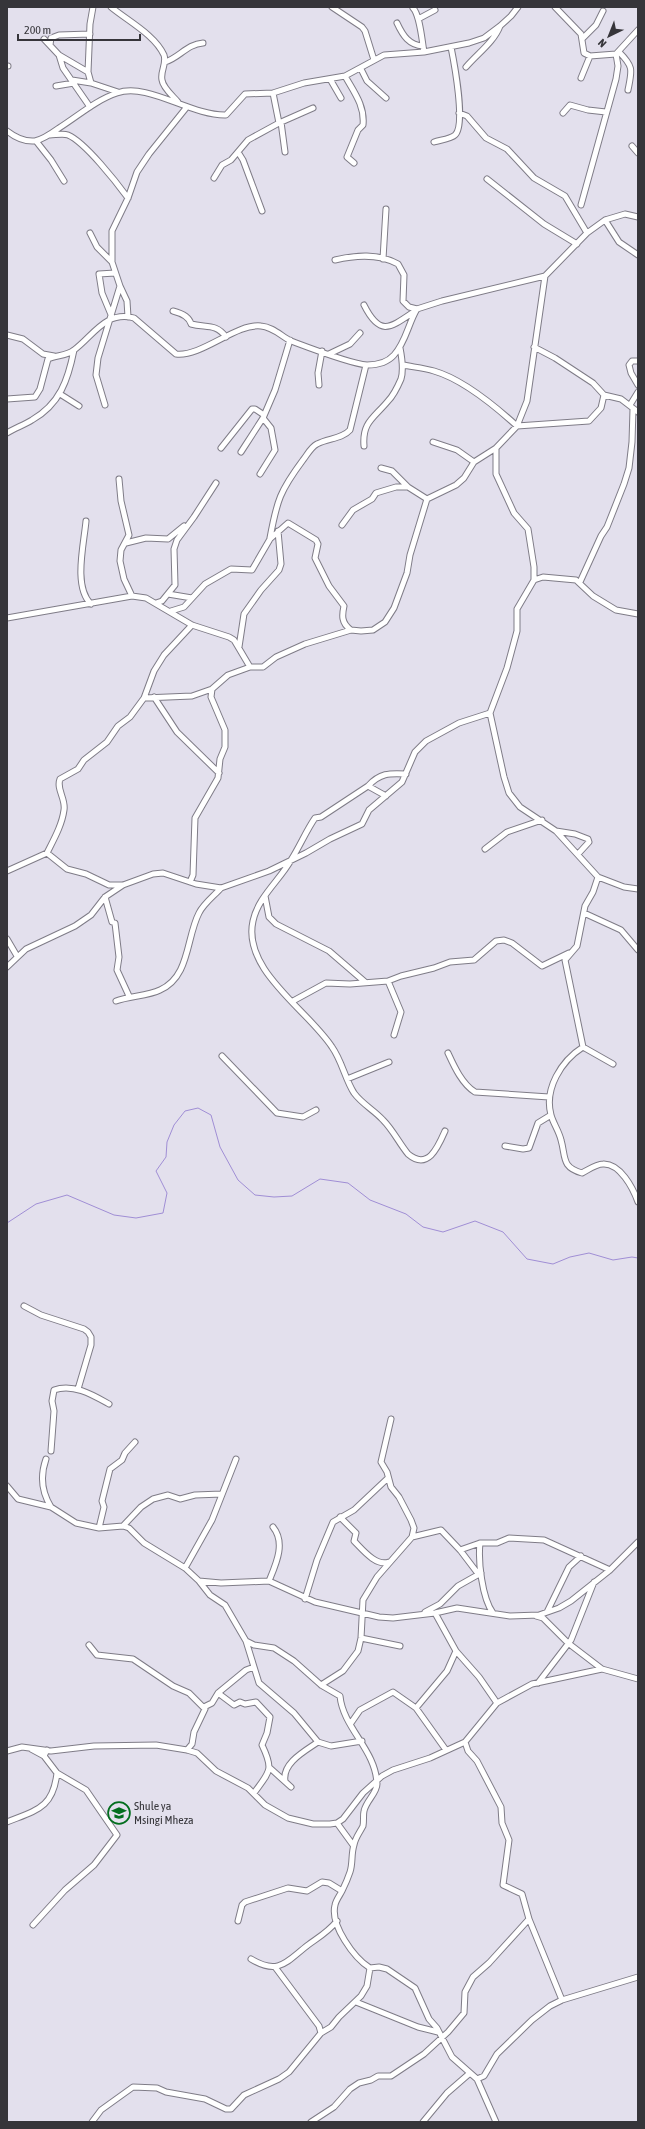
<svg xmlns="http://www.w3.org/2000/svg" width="645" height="2129" font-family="'Asap Condensed',sans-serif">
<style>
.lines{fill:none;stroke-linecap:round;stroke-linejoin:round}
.stream{stroke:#a08ed5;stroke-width:1}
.minor-casing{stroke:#7f7c87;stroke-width:7}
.minor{stroke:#fff;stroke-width:5}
.labels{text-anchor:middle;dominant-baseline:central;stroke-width:3;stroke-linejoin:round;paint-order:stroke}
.poi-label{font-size:12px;fill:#36353a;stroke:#e3e0ed;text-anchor:start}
</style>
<rect width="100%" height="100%" fill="#e3e0ed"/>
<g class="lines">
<path class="stream" d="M 7,1223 L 36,1204 L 67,1195 L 114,1215 L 136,1218 L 163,1213 L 167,1193 L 156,1171 L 166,1157 L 167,1142 L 174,1125 L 185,1111 L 198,1108 L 211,1115 L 220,1147 L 238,1180 L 255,1195 L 274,1197 L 292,1196 L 320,1179 L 348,1183 L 370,1200 L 406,1214 L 423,1227 L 443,1232 L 475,1221 L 503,1232 L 527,1259 L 553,1264 L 570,1257 L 589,1253 L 613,1260 L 632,1257 L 638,1258"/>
<g class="minor-casing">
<path id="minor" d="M 111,7 C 128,21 155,35 164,55 C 167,64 160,71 162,80 C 163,88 173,96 178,102
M 332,7 L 362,27 L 365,31 L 374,60
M 555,7 L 581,34 L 584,53 L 590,56 L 616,54 L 638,30
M 413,8 C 420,15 422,41 424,52
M 420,18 L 435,10
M 397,23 C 403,36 409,45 423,46
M 44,39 L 59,55 L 88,72 L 91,83 L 118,92
M 582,39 L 596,25 L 603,11
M 50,45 L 51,38 L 59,35 L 90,34
M 619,52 C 634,67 632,70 628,90
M 59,55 L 63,68 L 90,107
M 165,62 C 179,58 187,44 203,43
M 7,66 L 8,66
M 466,67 C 477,54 494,42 500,26
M 361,69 L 367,81 L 386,98
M 88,72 L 90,24 L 93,7
M 345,76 C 354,92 365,106 363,125 L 358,130 L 347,157 L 354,163
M 581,78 L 590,56
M 330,79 L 341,98
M 72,80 L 91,83
M 56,86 L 74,83
M 273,93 L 279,123 L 313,108
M 459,113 L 467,116 L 486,138 L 507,149 L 534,178 L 565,196 L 587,233
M 563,113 L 570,105 L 588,110 L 606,112
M 281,122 L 285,152
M 7,131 C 16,138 24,142 35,141 C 44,139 52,133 59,128 C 78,116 96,100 117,93 C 148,82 191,116 226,115 L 245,94 L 273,93 L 304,83 L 345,76 L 384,55 L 424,52 L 469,43 L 484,38 L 500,26 L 511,16 L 518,7
M 50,135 C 55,135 63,133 68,135 C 85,142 117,183 128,198
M 36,141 L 51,160 L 64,181
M 434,142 C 440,140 451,139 455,135 C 466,125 454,62 451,47
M 632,146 L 638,153
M 238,152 L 243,160 L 262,211
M 214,178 L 222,165 L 231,160 L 248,140 L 279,123
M 487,179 L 544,224 L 577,244
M 581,205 L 616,79 L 618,66 L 616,54
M 605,220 L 619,242 L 638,255
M 90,233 L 97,247 L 112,262
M 383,259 L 386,209
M 335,260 C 356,255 378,253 398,264 L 404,275 L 403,301 L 409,307 L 417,309
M 120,286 L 127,301 L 128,317
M 364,305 C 380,337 390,328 415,311
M 173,311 C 181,313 189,316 191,324 C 206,328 216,323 226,337
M 112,317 L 102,293 L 99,274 L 115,273
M 7,335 L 23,339 L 43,354 L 54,356
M 534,347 L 555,358 L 593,383 L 604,395 L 621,399 L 638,412
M 329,354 L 350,344 L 360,333
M 638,361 L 632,361 L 629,365 L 631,373 L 638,385
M 403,365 C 413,367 424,368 434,371 C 462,379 495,406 517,426 L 589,421 L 601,408 L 604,395
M 319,385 L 318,373 L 322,351
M 60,394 L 79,406
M 7,399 L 35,397 L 40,389 L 48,359 C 56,355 67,356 74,350 C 93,336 106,310 134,318 L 176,354 C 202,357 236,323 261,326 C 273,327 281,336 291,341 C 307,347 351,364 367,365 C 377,365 387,363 394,355 C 406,342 408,324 417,309 L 442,301 L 545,276
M 105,405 L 96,375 L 98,358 L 120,286 L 112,262 L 112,231 L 128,198 L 137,172 L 149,154 L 186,108
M 630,405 L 638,392
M 7,433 C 15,428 24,425 32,420 C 60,404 68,380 74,350
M 433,442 L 457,450 L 474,462
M 364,446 C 362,422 374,418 388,401 C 393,396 398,386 401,379 C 404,369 402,358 400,348
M 221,448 L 252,409 L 255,409 L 264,415
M 241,452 L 263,418 L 275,390 L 290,340
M 381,468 L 392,471 L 408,487 L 427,499
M 260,474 L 275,450 L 271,428 L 263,418
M 119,479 L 121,501 L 129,535 L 121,550 L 120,561 L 124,579 L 132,596
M 86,521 C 84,544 73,587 91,604
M 342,525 L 353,510 L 372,499 L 376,493 L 396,487 L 408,487
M 270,538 C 277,500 280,491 303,460 C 307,455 311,447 317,444 C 328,438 342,439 350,430 L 366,365
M 126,543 L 146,538 L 168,539 L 184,526
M 534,580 L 543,577 L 576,580 L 593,596 L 616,610 L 638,614
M 580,582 L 601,536 L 607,527 L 624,484 L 629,468 L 632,442 L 633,409
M 168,594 L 192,598
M 156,603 L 162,601 L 175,585 L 174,549 L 177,540 L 194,517 L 216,483
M 171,611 L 184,607 L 205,584 L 231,569 L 252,570 L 270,539 L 288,523 L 316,540 L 318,544 L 315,558 L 329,586 L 344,606 C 342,615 341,623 351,630
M 7,618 L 132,596 L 146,598 L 192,625 L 229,637 L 234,640 L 250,667
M 239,647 L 244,614 L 261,590 L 279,570 L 281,564 L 278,531
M 154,697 L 177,732 L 219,773
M 144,698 L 192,696 L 212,689
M 368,786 C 380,773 389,773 406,774
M 386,796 L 368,786 L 321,817 L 315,818 C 306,831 300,846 291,860 C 280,880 258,897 253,921 C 242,970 308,1010 332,1047 C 342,1061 345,1079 354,1093 C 362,1104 374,1110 383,1120 C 393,1130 399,1143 408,1154 C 428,1171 438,1147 445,1131
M 556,831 L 575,834 L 588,839 L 589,842 L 578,854
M 485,849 L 507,832 L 542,820
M 47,853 C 54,839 62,825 64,810 C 66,799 56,789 60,779 L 78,769 L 84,760 L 107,742 L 118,726 L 130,717 L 144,698 L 154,671 L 164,655 L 192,625
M 7,871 L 47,853 L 67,869 L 86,874 L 109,885 L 122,885
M 598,877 L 624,887 L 638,889
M 190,882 L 193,875 L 195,818 L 218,778 L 220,759 L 225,747 L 225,730 L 211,697 L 212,689 L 228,675 L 250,667 L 263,667 L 276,657 L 305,644 L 351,630 L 361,631 L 373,630 L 385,622 L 394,608 L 407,573 L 410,555 L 427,499 L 456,485 L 464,478 L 474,462 L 496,448
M 265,896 L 269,917 L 276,924 L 329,951 L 365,982
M 105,897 L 112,922 L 115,923 L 119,957 L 117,970 L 129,996
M 584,913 L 621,930 L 638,950
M 7,939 L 17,956
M 7,967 L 26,949 L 75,926 L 91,915 L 105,897 L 123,885 L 153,874 L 163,873 L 196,884 L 221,888 L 269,871 L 306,853 L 330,839 L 362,824 L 369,810 L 402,782 L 415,752 L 426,741 L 459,723 L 490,713
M 388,981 L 401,1012 L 394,1035
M 116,1001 C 129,996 148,996 160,990 C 190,977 186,938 199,913 C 204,903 214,896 221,888
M 293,1001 L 326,983 L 350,984 L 388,981 L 401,976 L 434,968 L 450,962 L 474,960 L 496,941 L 504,940 L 512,943 L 542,966 L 569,953
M 583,1047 L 565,960 L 577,946 L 585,906 L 593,892 L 598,877 L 556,831 L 520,807 L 509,793 L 504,777 L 490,713 L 507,668 L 517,631 L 517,609 L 534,580 L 534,567 L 528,529 L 514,513 L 496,474 L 496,448 L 517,426 L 527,401 L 545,276 L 587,233 L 605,220 L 625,214 L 638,217
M 583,1047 C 561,1061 544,1089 551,1115 C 553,1123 559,1131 561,1140 C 566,1157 561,1167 582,1173 C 588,1170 596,1164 603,1164 C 620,1163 633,1188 638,1202
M 583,1047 L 613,1064
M 448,1053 C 454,1066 462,1084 475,1092 L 549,1097
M 222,1056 L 277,1113 L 303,1117 L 316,1110
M 347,1079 L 389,1062
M 505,1146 L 523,1149 L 529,1148 L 538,1123 L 551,1115
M 24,1306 L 41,1315 L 84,1329 L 88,1332 L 91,1337 L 91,1345 L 78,1389
M 391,1419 L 381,1462 L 387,1472 L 391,1487 L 399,1497 L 411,1520 L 414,1528 L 412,1537
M 51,1451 L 54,1411 L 52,1401 L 54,1390 C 73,1383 93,1395 109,1404
M 46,1459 C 40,1476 41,1491 51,1507
M 7,1486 L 18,1499 L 51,1507 L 76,1523 L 99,1528 L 123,1526 L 129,1528 L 144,1543 L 185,1568 L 199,1581 L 221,1583 L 269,1581 L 315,1602 L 379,1617 L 393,1618 L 435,1613 L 457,1608 L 510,1616 L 539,1615 L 559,1608 L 571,1601 L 610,1570 L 638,1542
M 340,1517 L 356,1533 L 354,1541 C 362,1549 376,1567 389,1562
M 123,1526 L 141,1507 L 153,1499 L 168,1495 L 180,1499 L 195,1495 L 222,1494
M 99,1528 L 104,1507 L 102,1501 L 110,1469 L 122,1460 L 125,1453 L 135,1442
M 480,1543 C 478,1561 482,1598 493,1613
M 460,1550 L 480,1543 L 497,1543 L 509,1538 L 544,1540 L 610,1570
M 185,1568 L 212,1520 L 236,1459
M 199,1581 L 210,1595 L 225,1605 L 246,1641 L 254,1645 L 274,1648 L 294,1661 L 321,1685 L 340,1696 C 343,1728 376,1750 377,1784 C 377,1793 366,1801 364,1811 C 363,1815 364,1821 363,1826 C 360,1832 355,1838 354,1845 C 351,1854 353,1863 350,1872 C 348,1878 345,1885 342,1891 C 340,1895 336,1900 335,1905 C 330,1925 354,1958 370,1968 L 379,1967 L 387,1969 L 415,1988 L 429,2019 L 437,2028 L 452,2057 L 477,2079 L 496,2122
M 269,1581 C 276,1564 286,1543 273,1527
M 305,1599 L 317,1560 L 333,1522 L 354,1510 L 388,1478
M 425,1612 L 440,1604 L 458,1586 L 481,1573
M 547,1612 L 569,1567 L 581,1556
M 435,1613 L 456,1651 L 479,1677 L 497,1703
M 536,1616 L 543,1618 L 568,1643 L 602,1669
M 361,1638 L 400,1646
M 246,1641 L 259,1683 L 294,1713 L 318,1742
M 89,1645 L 97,1655 L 133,1659 L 173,1686 L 189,1693 L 205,1709 L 194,1732 L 192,1744 L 187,1750
M 538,1683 L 571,1640 L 594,1582
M 321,1685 L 343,1671 L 358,1651 L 361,1638 L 363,1600 L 377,1577 L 412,1537 L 441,1530 L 460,1550 L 479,1575
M 218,1693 L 234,1705 L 240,1702 L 245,1704 L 256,1702 L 270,1717 L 267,1733 L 262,1745 C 274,1770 270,1771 254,1793
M 204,1707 L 212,1703 L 218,1693 L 246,1670 L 254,1667
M 416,1708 L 447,1671 L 456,1651
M 351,1723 L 360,1710 L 393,1692 L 416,1708 L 446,1750
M 465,1742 L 468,1751 L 477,1761 L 501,1807 L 502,1823 L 509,1840 L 503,1885 L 522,1894 L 529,1919 L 562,2000
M 31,1749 L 44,1756
M 7,1751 L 22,1747 L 51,1751 L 94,1746 L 156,1745 L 187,1750 L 197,1753 L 216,1771 L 248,1788 L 265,1805 L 288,1818 L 313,1824 L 330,1824 L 337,1823 L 343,1819 L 363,1793 L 382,1776 L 393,1770 L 430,1758 L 465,1742 L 497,1703 L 532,1684 L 602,1669 L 638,1679
M 270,1768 L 291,1787
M 285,1781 C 282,1763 305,1751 318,1742 L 331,1746 L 362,1741
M 7,1822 C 37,1810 53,1808 57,1773 L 44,1756 L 47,1750
M 337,1823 L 353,1845
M 238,1921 L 242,1905 L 245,1902 L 288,1888 L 307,1891 L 322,1882 L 329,1883 L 342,1891
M 33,1925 L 65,1890 L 94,1865 L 117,1835 L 86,1790 L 57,1773
M 251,1959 C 279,1976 287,1961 308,1945 C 319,1937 328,1932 337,1921
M 275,1967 L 319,2026 L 321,2033
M 356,2002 L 418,2027 L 438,2032
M 477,2079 L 484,2076 L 497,2054 L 532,2020 L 550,2006 L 562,2000 L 638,1977
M 92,2122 L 101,2110 L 133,2087 L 157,2088 L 166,2092 L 205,2099 L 226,2109 L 231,2109 L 244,2095 L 279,2079 L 289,2072 L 321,2033 L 331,2027 L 339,2017 L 361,1996 L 367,1986 L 370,1968
M 311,2122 L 334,2107 L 350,2089 L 359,2083 L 371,2080 L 378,2076 L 391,2076 L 424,2054 L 448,2032 L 464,2013 L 465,1992 L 473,1977 L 489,1963 L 529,1919
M 423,2122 L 447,2093 L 470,2073"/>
</g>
<use href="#minor" class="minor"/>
</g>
<defs>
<g id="school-ring" transform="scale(1.15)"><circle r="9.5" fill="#e3e0ed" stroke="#036e1e" stroke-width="1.5"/><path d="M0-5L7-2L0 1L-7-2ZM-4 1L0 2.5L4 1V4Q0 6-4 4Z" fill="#036e1e"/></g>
</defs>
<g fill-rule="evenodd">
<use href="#school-ring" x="119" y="1813"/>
</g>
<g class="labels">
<g class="poi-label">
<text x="134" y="1806">Shule ya<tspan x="134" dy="14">Msingi Mheza</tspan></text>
</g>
</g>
<rect width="645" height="2129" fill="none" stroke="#36353a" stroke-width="16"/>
<g transform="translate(609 36) rotate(223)" stroke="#e3e0ed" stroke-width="3" paint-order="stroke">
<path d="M0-3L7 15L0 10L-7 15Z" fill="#36353a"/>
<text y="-6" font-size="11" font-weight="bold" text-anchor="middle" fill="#36353a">N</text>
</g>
<path d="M18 34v6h122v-6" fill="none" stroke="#36353a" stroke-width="2"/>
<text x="24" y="34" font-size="12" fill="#36353a" stroke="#e3e0ed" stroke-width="3" paint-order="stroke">200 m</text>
</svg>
